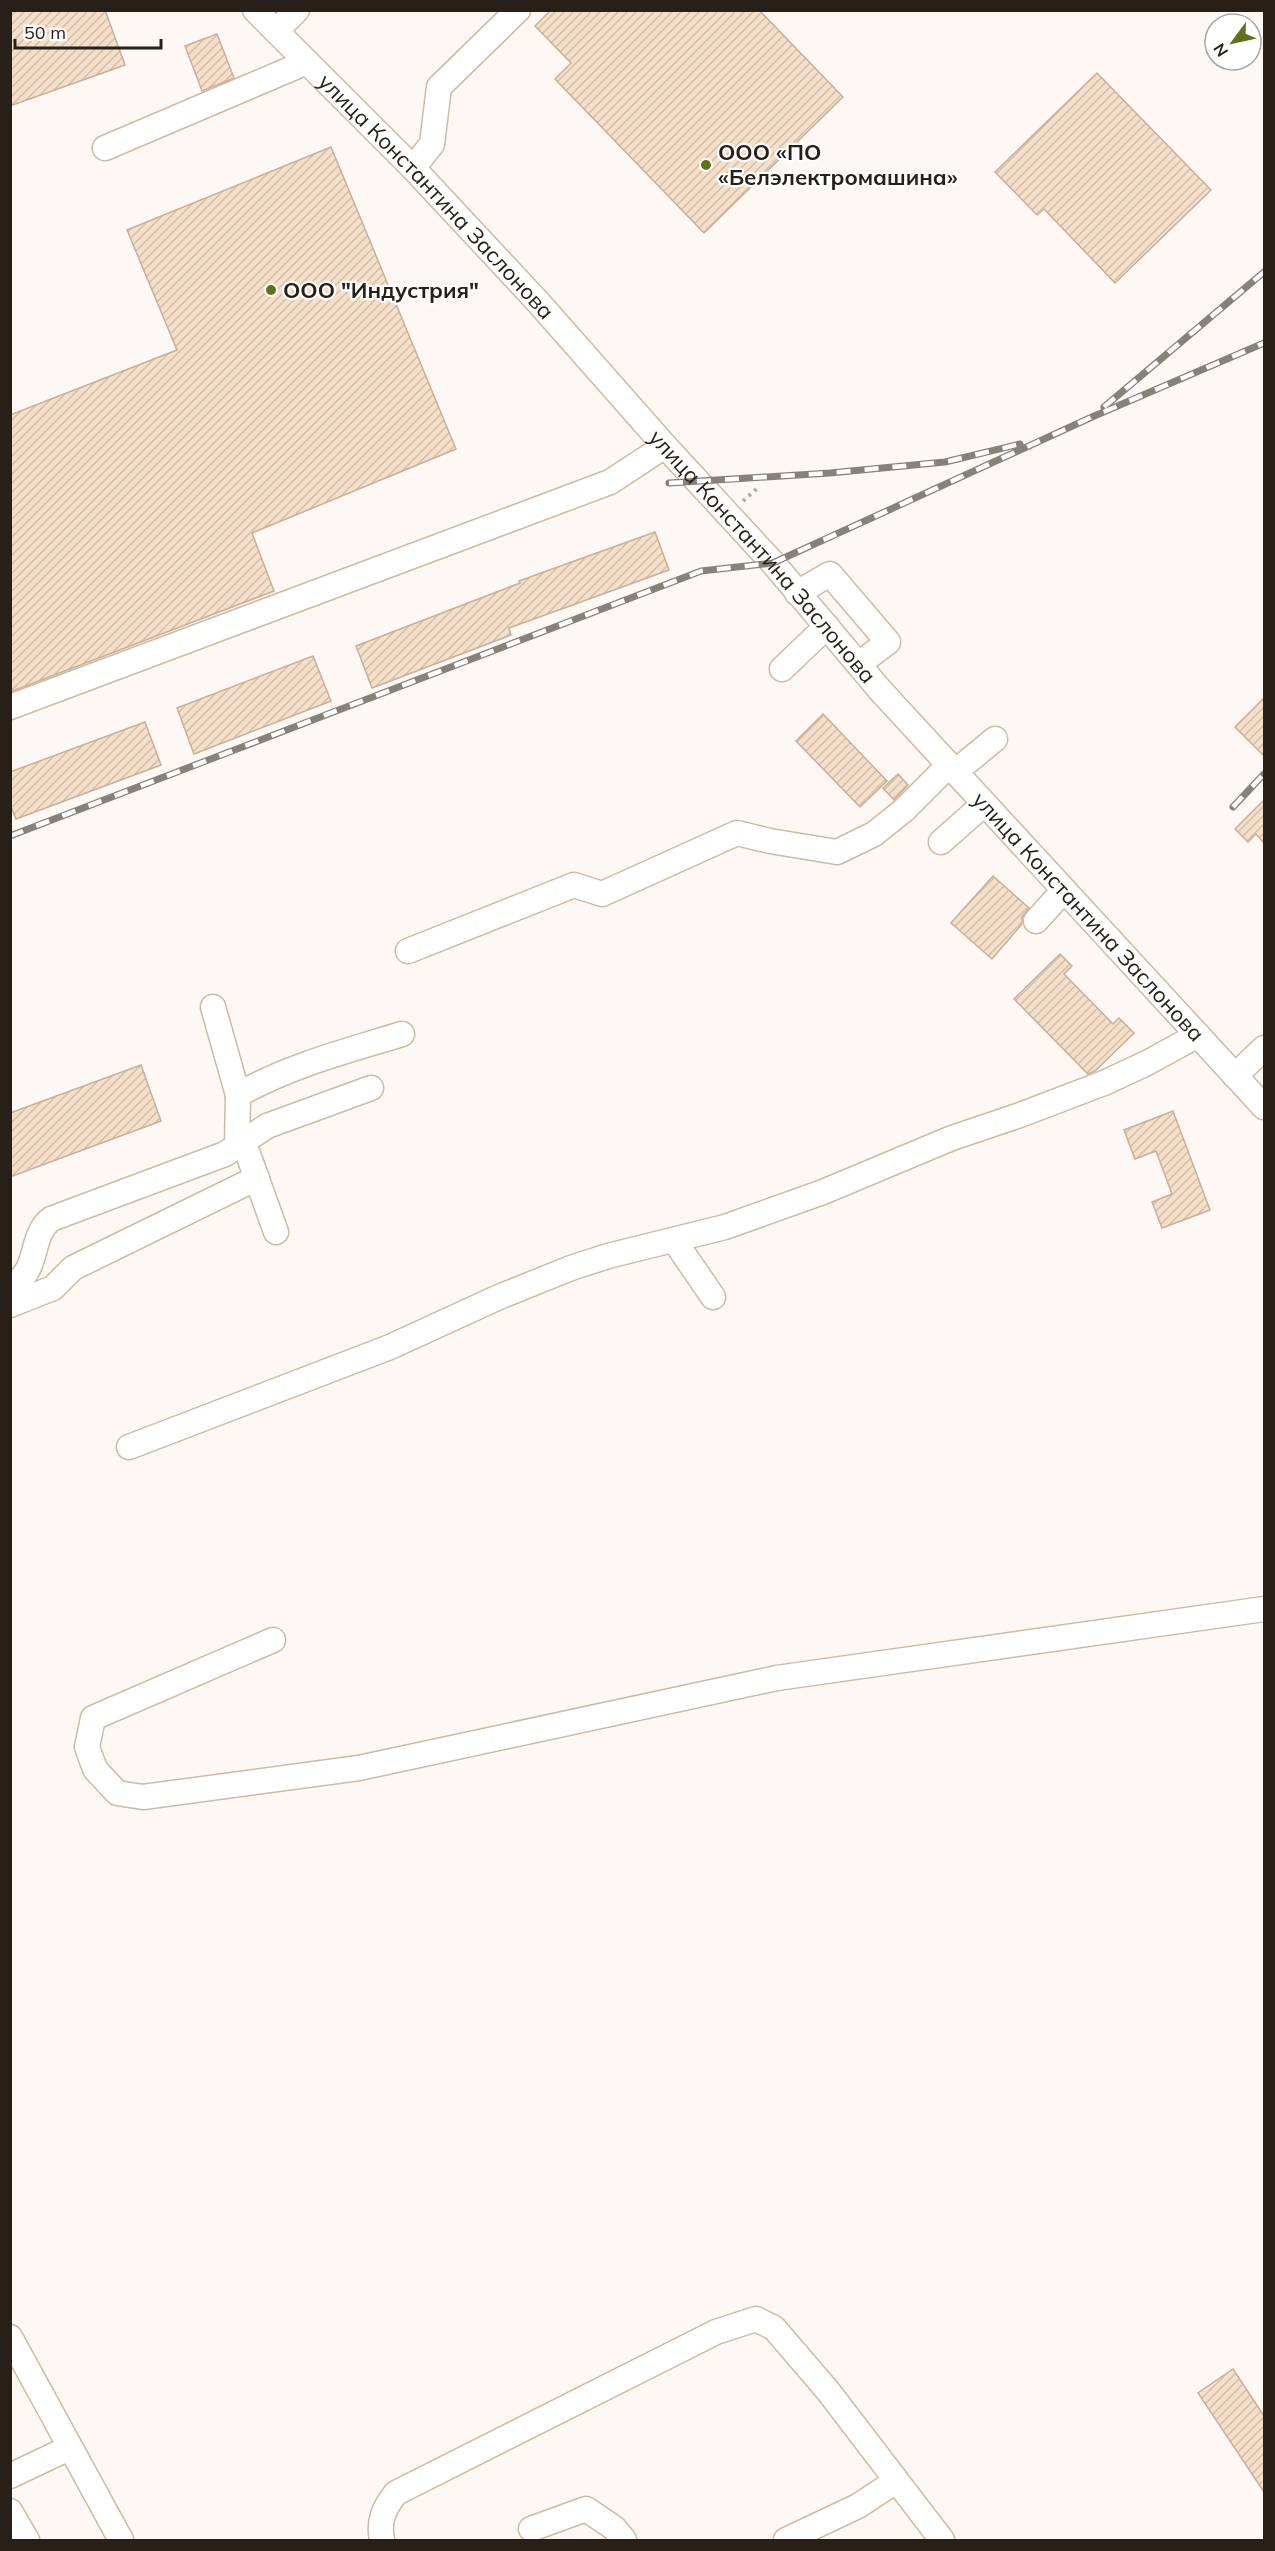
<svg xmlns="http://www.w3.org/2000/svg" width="1275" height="2551" font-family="Mulish,sans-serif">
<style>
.building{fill:url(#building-hatch);stroke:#c6b09a;stroke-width:1.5}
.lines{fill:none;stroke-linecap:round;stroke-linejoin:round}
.minor-casing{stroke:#cfbaa3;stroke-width:27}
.path{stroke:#b4aea8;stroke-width:4;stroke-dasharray:3 4.5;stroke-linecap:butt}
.minor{stroke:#fff;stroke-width:24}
.rail-casing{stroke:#87817a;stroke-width:7}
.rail{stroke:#fff;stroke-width:4.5;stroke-dasharray:14;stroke-linecap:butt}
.poi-dot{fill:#61701b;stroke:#fff;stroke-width:2}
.labels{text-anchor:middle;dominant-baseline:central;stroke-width:4.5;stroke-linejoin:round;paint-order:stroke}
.poi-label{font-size:22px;font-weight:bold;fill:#282018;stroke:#fff;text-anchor:start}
.street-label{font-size:22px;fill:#282018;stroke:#fff}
</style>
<defs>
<pattern id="building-hatch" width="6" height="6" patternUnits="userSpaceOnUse" patternTransform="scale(1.5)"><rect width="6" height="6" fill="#f5dfc8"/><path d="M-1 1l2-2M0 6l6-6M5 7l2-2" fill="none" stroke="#d2bfab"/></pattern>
</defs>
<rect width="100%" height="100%" fill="#fdf8f3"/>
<path class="building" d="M 10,10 L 105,10 L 125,65 L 10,106 Z
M 551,10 L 759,10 L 843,97 L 704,233 L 555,79 L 571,63 L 535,26 Z
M 217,34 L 234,78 L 202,91 L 185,46 Z
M 1097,73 L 1211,190 L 1115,283 L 1044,209 L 1037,215 L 995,172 Z
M 331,147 L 456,449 L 252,533 L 274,591 L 10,692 L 10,415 L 177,350 L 127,230 Z
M 655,532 L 669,570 L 509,628 L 511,635 L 372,688 L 356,646 L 520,583 L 519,581 Z
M 313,656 L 331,701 L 194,754 L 177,708 Z
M 1264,698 L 1264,756 L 1235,727 Z
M 823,714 L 887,781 L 860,807 L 796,741 Z
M 145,722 L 161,765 L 16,819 L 10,804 L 10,772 Z
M 898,774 L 908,785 L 894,800 L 883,788 Z
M 1264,800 L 1264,843 L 1256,834 L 1248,842 L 1235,829 Z
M 993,876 L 1029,908 L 1022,917 L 1022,924 L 992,959 L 951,923 Z
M 1060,954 L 1072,966 L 1064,974 L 1113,1024 L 1119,1018 L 1134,1033 L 1095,1071 L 1088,1074 L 1014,999 Z
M 141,1065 L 161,1121 L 10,1177 L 10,1113 Z
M 1173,1111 L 1210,1210 L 1162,1228 L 1152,1202 L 1172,1194 L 1156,1151 L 1135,1159 L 1124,1130 Z
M 1233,2369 L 1264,2416 L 1264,2492 L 1198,2393 Z"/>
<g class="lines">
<g class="minor-casing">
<g id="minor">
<path id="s1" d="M 255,10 L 413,168 L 538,302 L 665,446 L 773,563 L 880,690 L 1264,1107"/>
<path d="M 276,31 L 297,10"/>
<path d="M 105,148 L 307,62"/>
<path d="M 413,168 L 432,144 L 439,87 L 518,10"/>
<path d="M 797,593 L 830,574 L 888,642 L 859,664"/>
<path d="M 782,669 L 827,626"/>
<path d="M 10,707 L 610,482 L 665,446"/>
<path d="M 955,772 L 995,739"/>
<path d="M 941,842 L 984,804"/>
<path d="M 1036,921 L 1064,890"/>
<path d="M 408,951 L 574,885 L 602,894 L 737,833 L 770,841 L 837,852 L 874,834 L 904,810 L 949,765"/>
<path d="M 213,1007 L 238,1095"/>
<path d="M 1235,1076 L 1264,1048"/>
<path d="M 237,1146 L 238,1095 C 288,1066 347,1051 402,1034"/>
<path d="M 248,1154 L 276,1232"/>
<path d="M 674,1240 L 713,1297"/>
<path d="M 10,1286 C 41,1272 28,1237 51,1219 L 225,1154 L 267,1126 L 371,1088"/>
<path d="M 10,1305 L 53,1288 L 73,1268 L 257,1178"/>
<path d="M 129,1447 L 390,1347 L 499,1297 L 571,1268 L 608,1256 L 725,1227 L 823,1192 L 952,1138 L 1020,1115 L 1104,1083 L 1147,1063 L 1198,1035"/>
<path d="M 273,1640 L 93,1718 L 87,1747 L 95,1769 L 117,1793 L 143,1797 L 359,1768 L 777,1678 L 1264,1609"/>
<path d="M 10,2337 L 121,2540"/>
<path d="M 10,2476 L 69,2448"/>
<path d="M 10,2511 L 27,2540"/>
<path d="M 531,2529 L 586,2509 L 614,2528 L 624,2540"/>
<path d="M 382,2540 C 378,2521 384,2508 396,2493 L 716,2332 L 756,2319 L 774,2328 L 828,2391 L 942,2540"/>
<path d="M 786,2540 L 858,2506 L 896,2481"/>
</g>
</g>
<path class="path" d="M 743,501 L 760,486"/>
<use href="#minor" class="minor"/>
<g class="rail-casing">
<path id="rail" d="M 1104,407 L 1264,272
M 669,483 L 830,473 L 945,462 L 1020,444
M 1233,807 L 1264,774
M 10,836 L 701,571 L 773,563 L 1092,417 L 1264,343"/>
</g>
<use href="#rail" class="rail"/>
</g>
<g class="poi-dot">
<circle cx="706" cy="165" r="6"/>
<circle cx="271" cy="290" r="6"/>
</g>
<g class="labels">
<g class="poi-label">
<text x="718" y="152">ООО «ПО<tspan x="718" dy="25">«Белэлектромашина»</tspan></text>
<text x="283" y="290">ООО "Индустрия"</text>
</g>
<g class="street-label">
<text stroke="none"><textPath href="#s1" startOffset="260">улица Константина Заслонова</textPath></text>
<text stroke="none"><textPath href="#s1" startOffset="746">улица Константина Заслонова</textPath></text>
<text stroke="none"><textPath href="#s1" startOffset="1232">улица Константина Заслонова</textPath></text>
</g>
</g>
<rect width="1275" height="2551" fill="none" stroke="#282018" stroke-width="24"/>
<g transform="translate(1233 42) rotate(237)"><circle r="28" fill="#ffffff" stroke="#a9a6a3" stroke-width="1.5"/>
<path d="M0-4.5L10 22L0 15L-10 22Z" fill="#61701b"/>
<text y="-9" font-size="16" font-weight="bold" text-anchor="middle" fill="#282018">N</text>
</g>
<path d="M15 39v9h146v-9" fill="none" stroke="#282018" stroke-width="3"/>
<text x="24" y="39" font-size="18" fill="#282018" stroke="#ffffff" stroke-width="4.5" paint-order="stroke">50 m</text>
</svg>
